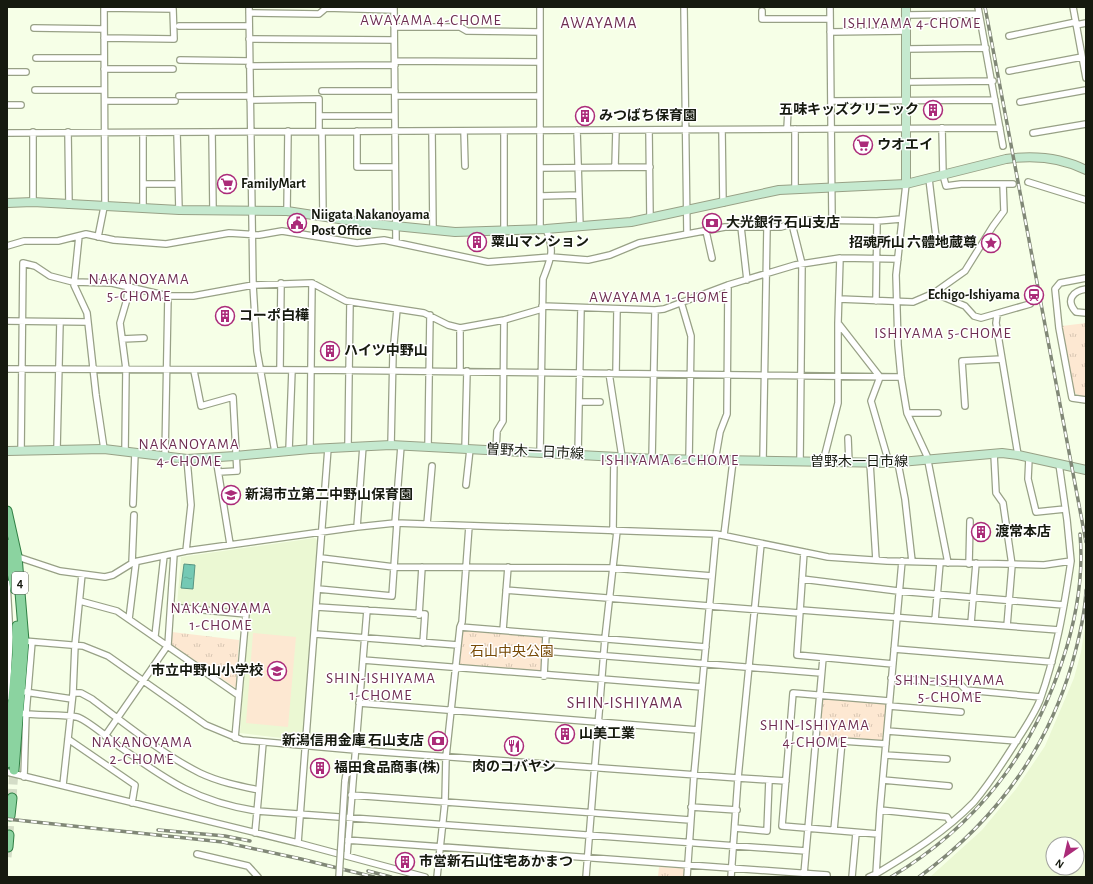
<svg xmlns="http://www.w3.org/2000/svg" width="1093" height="884" font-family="'Alegreya Sans','Noto Sans JP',sans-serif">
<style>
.built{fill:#ebf8d3;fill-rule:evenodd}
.park{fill:url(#park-tufts)}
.pitch{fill:#fde8d2}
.water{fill:url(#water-ripples);stroke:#589482}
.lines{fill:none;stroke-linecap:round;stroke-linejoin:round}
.primary-tunnel{stroke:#d4ddc7;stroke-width:9;stroke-dasharray:9 4.5;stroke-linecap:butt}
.street-casing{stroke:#98a186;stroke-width:8}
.secondary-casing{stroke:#98a186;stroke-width:10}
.primary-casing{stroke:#307f44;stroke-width:11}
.street{stroke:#fff;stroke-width:5.5}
.secondary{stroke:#c5e9cf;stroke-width:8}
.primary{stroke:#8bd3a0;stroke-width:9}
.rail-casing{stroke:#818877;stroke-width:3.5}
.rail{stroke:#fff;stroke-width:2;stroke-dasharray:6;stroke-linecap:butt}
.street-bridge-casing{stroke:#98a186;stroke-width:8;stroke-linecap:butt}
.street-bridge{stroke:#fff;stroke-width:5.5}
.labels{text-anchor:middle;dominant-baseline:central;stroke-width:3;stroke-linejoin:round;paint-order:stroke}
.shield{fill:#fff;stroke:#5c5f57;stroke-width:1}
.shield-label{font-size:13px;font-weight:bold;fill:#161a0f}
.poi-label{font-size:14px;font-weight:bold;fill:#161a0f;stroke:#fff;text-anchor:start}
.street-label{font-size:14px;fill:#161a0f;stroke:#fff}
.park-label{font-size:14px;fill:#774a06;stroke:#fff}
.neighbourhood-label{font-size:15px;letter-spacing:1px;fill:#6e2e51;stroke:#fff}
.quarter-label{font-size:16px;letter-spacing:1px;fill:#6e2e51;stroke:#fff}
</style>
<defs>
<pattern id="park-tufts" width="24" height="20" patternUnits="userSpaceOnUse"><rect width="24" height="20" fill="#fde8d2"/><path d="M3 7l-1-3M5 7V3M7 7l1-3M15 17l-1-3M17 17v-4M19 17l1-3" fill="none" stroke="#d8c6b3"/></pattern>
<pattern id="water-ripples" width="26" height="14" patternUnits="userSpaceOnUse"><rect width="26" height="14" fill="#74c9b4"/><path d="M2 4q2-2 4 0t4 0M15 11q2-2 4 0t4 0" fill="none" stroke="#64ac9a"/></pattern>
</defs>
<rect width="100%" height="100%" fill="#f6ffe7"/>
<path class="built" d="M 315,538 L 317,540 L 316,588 L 306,716 L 303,737 L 299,740 L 240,733 L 248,611 L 177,605 L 181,557 Z
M 1086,620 L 1086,877 L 930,877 L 982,830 L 1016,789 L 1045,746 L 1074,678 L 1081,652 ZM 1053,844 L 1077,844 L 1077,868 L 1053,868 Z"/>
<path class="park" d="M 1086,323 L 1086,397 L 1079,396 L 1074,392 L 1062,326 Z
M 461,630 L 545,637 L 542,672 L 458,666 Z
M 172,632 L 239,640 L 236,688 L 172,646 Z
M 821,699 L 884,703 L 886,705 L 884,739 L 882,741 L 818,736 Z
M 659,867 L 687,868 L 686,877 L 658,877 Z"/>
<path class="pitch" d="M 253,633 L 296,637 L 288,727 L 246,723 Z"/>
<path class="water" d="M 184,564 L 195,565 L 193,589 L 181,588 Z"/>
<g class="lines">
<path class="primary-tunnel" d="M 12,798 L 14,770
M 9,835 L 10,816
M 7,857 L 8,847"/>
<g class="street-casing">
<path id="street" d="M 249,7 L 253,285 L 257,351 L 275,452
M 394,7 L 396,242
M 540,7 L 540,229
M 684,7 L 687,234
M 830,7 L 832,220
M 978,7 L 1003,146
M 1073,7 L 1086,78
M 762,11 L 762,19 L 830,19
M 249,13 L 319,14 L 326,8 L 394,10
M 906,15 L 979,14
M 1076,25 L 1086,23
M 179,26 L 249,26
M 394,27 L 460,27 L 467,31 L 540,32
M 34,28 L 104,29
M 830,32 L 906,31
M 1009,36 L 1076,22
M 104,38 L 174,39 L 173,9 L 104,8
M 249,39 L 394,40
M 906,49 L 986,48
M 36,58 L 104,58
M 180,60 L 249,61
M 395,61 L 540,62
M 249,66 L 395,65
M 104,69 L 173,69
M 1009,71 L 1082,57
M 7,72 L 26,72
M 906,82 L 993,81
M 35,90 L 104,90
M 322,91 L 395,91
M 179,96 L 249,96
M 395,96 L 540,96
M 250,100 L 319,99 L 319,131
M 105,101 L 175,101
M 831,101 L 995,100
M 1020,102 L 1086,90
M 7,105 L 21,105
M 319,116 L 395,116
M 942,128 L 943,175 L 946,186 L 961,184 L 1013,184
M 787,129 L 788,110
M 795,129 L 795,189
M 577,130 L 580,227
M 649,130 L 650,218
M 722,130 L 723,203
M 357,131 L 357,167 L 395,167
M 432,131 L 433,230
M 464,131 L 465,166
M 33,132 L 33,202
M 68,132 L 69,205
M 212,132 L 213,210
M 322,132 L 323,217
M 7,133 L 1000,128
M 177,133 L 179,210
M 1033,133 L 1086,124
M 615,167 L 616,130
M 541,168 L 650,167
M 929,179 L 936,237
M 1028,182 L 1086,200
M 143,184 L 177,184
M 906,184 L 896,275 L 898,345 L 901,377 L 907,413 L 927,456 L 948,563
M 541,196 L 579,195
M 143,208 L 143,133
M 287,211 L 288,131
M 792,224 L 802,264 L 800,462
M 741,227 L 747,280
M 504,231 L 504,131
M 706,231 L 712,258
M 79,236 L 74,285 L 87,313 L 96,395 L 104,449
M 98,237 L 105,202 L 104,7
M 7,246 L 24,241 L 58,241 L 86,234 L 114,240 L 166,244 L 229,233 L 259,235 L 282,231 L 357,243 L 384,240 L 488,262 L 551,257 L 588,260 L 610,255 L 639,243 L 725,227 L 781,227 L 805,220 L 877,221 L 901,219
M 840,258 L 838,323 L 880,377 L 871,401 L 889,463
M 1086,278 L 1060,283 L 1055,289 L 1059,328 L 1072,398 L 1086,400
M 1086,289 C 1073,291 1065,300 1076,312 L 1086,313
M 934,293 L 965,306 L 974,316 L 981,318 L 1030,304
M 839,299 L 913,302 L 934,293 L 965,271 L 993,226 L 1004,211 L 1003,184
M 876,301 L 877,221
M 681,302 L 691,336 L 689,460
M 542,306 L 655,310 L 664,309 L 728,285 L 795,265 L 840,258 L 898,259
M 997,315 L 996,323 L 1018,455
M 7,321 L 87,322
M 122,339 L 144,338
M 7,369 L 312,370 L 901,377
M 280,370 L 281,283
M 194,371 L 201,406 L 233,397 L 237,471 L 219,472
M 460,371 L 460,328
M 609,373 L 622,457
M 616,373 L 617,310
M 579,402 L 600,402
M 965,406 L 962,361 L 1002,359
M 907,413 L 938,413
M 848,438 L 849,463
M 391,445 L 393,354 L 397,309
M 348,446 L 350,302
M 428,447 L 430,315
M 57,449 L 60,322
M 310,449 L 312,283
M 465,449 L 467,371
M 289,450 L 292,370
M 496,450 L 497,431 L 503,421 L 504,320
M 21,451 L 23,263 L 35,266 L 50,276 L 73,282 L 112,283 L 168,296 L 193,296 L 253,285 L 312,283 L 346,301 L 424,313 L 448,325 L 460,328 L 504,320 L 542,309
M 125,452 L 126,369 L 120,323 L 127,299 L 128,287
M 540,453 L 543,279 C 551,258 555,251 546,229
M 578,454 L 581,308
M 994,454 L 996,493 L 1003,503 L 1012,565 L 1007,626
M 165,456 L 168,296
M 216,458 L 230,544
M 1029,458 L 1028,479 L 1036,512 L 1065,509
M 652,459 L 655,310
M 715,461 L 720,432 L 727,414 L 728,285
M 763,461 L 767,228
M 823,462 L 838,403 L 838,323
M 870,463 L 876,560
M 898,463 L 905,499 L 912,561
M 466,485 L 470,449
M 133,504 L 135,453
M 395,523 L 401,446
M 427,524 L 432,466
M 469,526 L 462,622 L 460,627 L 706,647
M 357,527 L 363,446
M 613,531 L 614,457
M 724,535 L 733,461
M 186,551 L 191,505 L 187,459
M 804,552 L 797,655 L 893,664
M 15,556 L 60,571 L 105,577 L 113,575 L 134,562 L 186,551 L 357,527 L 395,523 L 716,534 L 828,557 L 887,561 L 1044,565 L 1071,561 L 1067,520 L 1059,464
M 321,558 L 394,567 L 612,568 L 712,576
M 132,563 L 134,515
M 969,564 L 970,521
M 802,579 L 898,591 L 1064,605
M 7,583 L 10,637 L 7,697
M 318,589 L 392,596 L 397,523
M 506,590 L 799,613
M 80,601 L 117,611 L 238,695
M 171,607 L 246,614 L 235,738
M 317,607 L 425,614 L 423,643
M 801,610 L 1059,630
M 419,615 L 422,567
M 129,619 L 136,562
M 935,620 L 940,563
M 971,623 L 976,563
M 503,630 L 508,567
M 315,634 L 458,645
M 155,636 L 164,556
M 24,641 L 83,646 L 108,656 L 206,725 L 242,740 L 355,750 L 738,778 L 761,544
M 894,649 L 1052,662
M 545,651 L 821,673
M 363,660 L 702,687
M 544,676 L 546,634
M 891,678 L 960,684 L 966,690 L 1041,697
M 25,692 L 72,699
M 73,693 L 81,693 L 92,699 C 125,724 164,755 200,773 C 219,782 239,786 259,790 L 255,833
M 359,703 L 698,730
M 889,706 L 961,712
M 19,713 C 37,716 61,714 77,717 C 86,719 112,741 120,747 C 168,781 197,802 257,811 L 806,851
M 887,731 L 1017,741
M 105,736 L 168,645 L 174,554
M 68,739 L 135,785 L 132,803
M 885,755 L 947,759
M 7,772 L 298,843 L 328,448
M 24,777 L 26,714 L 32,642
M 883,780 L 949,786
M 345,781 L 346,775 L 353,770
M 63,785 L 73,693 L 75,645 L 82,574
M 259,790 L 263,743
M 351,795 L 690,820
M 691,807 L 737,810
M 880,810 L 947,817 L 951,823
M 735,828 L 767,831 L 769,780
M 834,830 L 842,741 L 886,744
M 878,834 L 782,826 L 793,693 L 889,701
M 347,840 L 827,875 L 827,877
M 298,843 L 425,877
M 197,854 L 248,866 L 258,877
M 347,855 L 367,610
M 804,874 L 823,658
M 876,874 C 911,853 946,831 974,802 C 989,784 1002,764 1014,745 C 1023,731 1034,715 1040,700 C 1056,655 1064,608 1071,561
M 437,877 L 445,802 L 446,757 L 460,627
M 586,877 L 605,638 L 617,531
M 687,877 L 694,775 L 716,534
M 731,877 L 738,778 L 786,781
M 852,877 L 856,833
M 869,877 L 876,874 L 880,810 L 902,561"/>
</g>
<g class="secondary-casing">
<path id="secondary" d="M 906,7 L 906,184
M 7,203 L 33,202 L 179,210 L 287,211 L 365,223 L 455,232 L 546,229 L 631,222 L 779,190 L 906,184 L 1006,159 C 1034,155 1060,157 1086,170
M 7,451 L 104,449 L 187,459 L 235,456 L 310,449 L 391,445 L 656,459 L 889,463 L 1002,453 L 1018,455 L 1086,470"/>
</g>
<g class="primary-casing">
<path id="primary" d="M 7,511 L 17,556 L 24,641 L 14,770
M 7,544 L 15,589
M 7,763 L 17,655 L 17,626
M 10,816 L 12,798
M 8,847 L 9,835"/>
</g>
<use href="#street" class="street"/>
<use href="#secondary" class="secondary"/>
<use href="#primary" class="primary"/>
<g class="rail-casing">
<path id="rail" d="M 985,7 L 1086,542
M 7,819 L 223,842 L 301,859 L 374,877
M 158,830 L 225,836 L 250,841
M 368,871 L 391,877
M 891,877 C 976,826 1031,755 1062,662 C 1076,620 1084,578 1080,534
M 919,877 C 993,823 1046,752 1072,664 C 1079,639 1085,615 1086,590"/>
</g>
<use href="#rail" class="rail"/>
<g class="street-bridge-casing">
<path id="street-bridge" d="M 339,877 L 345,781"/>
</g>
<use href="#street-bridge" class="street-bridge"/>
</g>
<defs>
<g id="building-ring" transform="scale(1)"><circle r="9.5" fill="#fff" stroke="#ab2b79" stroke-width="1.5"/><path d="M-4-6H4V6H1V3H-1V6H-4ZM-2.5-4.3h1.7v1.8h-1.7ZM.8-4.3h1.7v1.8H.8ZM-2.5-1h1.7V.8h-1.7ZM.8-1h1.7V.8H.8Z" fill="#ab2b79"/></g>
<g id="supermarket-ring" transform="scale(1)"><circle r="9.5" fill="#fff" stroke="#ab2b79" stroke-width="1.5"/><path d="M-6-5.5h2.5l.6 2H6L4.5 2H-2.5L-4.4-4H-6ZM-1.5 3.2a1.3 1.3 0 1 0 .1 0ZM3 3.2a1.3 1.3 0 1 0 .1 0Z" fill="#ab2b79"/></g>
<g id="civic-ring" transform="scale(1)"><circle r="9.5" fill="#fff" stroke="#ab2b79" stroke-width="1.5"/><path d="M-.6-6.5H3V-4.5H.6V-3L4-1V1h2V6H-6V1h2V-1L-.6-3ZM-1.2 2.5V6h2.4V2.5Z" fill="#ab2b79"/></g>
<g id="bank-ring" transform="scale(1)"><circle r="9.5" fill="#fff" stroke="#ab2b79" stroke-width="1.5"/><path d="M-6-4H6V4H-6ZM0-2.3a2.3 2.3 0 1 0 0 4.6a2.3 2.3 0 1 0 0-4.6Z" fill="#ab2b79"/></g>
<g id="sight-ring" transform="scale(1)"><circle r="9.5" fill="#fff" stroke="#ab2b79" stroke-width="1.5"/><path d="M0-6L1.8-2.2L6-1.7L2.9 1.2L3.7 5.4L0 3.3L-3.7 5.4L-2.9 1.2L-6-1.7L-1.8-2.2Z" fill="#ab2b79"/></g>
<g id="station-ring" transform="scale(1)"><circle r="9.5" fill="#fff" stroke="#ab2b79" stroke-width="1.5"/><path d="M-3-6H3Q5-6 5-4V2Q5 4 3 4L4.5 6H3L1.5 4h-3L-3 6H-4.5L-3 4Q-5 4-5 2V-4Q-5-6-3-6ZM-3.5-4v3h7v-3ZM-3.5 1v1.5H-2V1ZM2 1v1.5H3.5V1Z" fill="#ab2b79"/></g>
<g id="school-ring" transform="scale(1)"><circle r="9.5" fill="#fff" stroke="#ab2b79" stroke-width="1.5"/><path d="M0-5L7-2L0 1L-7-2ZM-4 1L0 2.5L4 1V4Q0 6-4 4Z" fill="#ab2b79"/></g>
<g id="restaurant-ring" transform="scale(1)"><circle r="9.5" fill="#fff" stroke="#ab2b79" stroke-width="1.5"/><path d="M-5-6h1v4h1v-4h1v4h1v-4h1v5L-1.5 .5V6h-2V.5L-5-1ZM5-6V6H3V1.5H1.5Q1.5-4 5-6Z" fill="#ab2b79"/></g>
</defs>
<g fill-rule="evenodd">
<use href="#building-ring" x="933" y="110"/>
<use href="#building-ring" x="585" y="116"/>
<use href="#supermarket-ring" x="863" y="145"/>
<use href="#supermarket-ring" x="227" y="184"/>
<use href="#civic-ring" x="297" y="223"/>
<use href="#bank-ring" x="712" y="223"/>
<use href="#building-ring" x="477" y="242"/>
<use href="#sight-ring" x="991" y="243"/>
<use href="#station-ring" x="1034" y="295"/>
<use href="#building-ring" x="225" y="316"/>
<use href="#building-ring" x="330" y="351"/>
<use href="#school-ring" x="231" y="495"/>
<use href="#building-ring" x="981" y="532"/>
<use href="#school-ring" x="277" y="671"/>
<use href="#building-ring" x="565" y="734"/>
<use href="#bank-ring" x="438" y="741"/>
<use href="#restaurant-ring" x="514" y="746"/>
<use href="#building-ring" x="320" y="768"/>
<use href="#building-ring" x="405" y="862"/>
</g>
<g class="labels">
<rect class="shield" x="12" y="572" width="16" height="22" rx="3"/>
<g class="shield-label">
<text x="20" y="583">4</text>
</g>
<g class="poi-label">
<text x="919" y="110" text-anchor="end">五味キッズクリニック</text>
<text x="599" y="116">みつばち保育園</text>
<text x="877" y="145">ウオエイ</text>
<text x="241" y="184">FamilyMart</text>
<text x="311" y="215">Niigata Nakanoyama<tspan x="311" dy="16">Post Office</tspan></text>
<text x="726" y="223">大光銀行 石山支店</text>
<text x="491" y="242">粟山マンション</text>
<text x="977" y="243" text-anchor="end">招魂所山 六體地蔵尊</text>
<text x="1020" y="295" text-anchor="end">Echigo-Ishiyama</text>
<text x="239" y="316">コーポ白樺</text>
<text x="344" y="351">ハイツ中野山</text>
<text x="245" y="495">新潟市立第二中野山保育園</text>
<text x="995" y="532">渡常本店</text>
<text x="263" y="671" text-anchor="end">市立中野山小学校</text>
<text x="579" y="734">山美工業</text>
<text x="424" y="741" text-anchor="end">新潟信用金庫 石山支店</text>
<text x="514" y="767" text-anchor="middle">肉のコバヤシ</text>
<text x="334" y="768">福田食品商事(株)</text>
<text x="419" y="862">市営新石山住宅あかまつ</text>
</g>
<g class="street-label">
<text transform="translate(535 452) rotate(3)">曽野木一日市線</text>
<text x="859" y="462">曽野木一日市線</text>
</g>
<g class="park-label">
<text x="512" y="652">石山中央公園</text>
</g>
<g class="neighbourhood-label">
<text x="431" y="20">AWAYAMA 4-CHOME</text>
<text x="912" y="23">ISHIYAMA 4-CHOME</text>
<text x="139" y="279">NAKANOYAMA<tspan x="139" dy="17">5-CHOME</tspan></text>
<text x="659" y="297">AWAYAMA 1-CHOME</text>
<text x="943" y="333">ISHIYAMA 5-CHOME</text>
<text x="189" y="444">NAKANOYAMA<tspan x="189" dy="17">4-CHOME</tspan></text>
<text x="670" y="460">ISHIYAMA 6-CHOME</text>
<text x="221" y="608">NAKANOYAMA<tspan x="221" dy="17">1-CHOME</tspan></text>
<text x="381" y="678">SHIN-ISHIYAMA<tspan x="381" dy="17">1-CHOME</tspan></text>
<text x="950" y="680">SHIN-ISHIYAMA<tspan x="950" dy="17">5-CHOME</tspan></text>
<text x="815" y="725">SHIN-ISHIYAMA<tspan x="815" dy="17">4-CHOME</tspan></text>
<text x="142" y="742">NAKANOYAMA<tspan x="142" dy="17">2-CHOME</tspan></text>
</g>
<g class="quarter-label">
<text x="599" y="23">AWAYAMA</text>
<text x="625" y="703">SHIN-ISHIYAMA</text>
</g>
</g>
<rect width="1093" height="884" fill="none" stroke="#161a0f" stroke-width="16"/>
<g transform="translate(1065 856) rotate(214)"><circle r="19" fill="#ffffff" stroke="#a2a39f"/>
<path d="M0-3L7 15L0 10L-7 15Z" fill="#ab2b79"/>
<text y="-6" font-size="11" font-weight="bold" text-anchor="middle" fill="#161a0f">N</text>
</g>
</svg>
